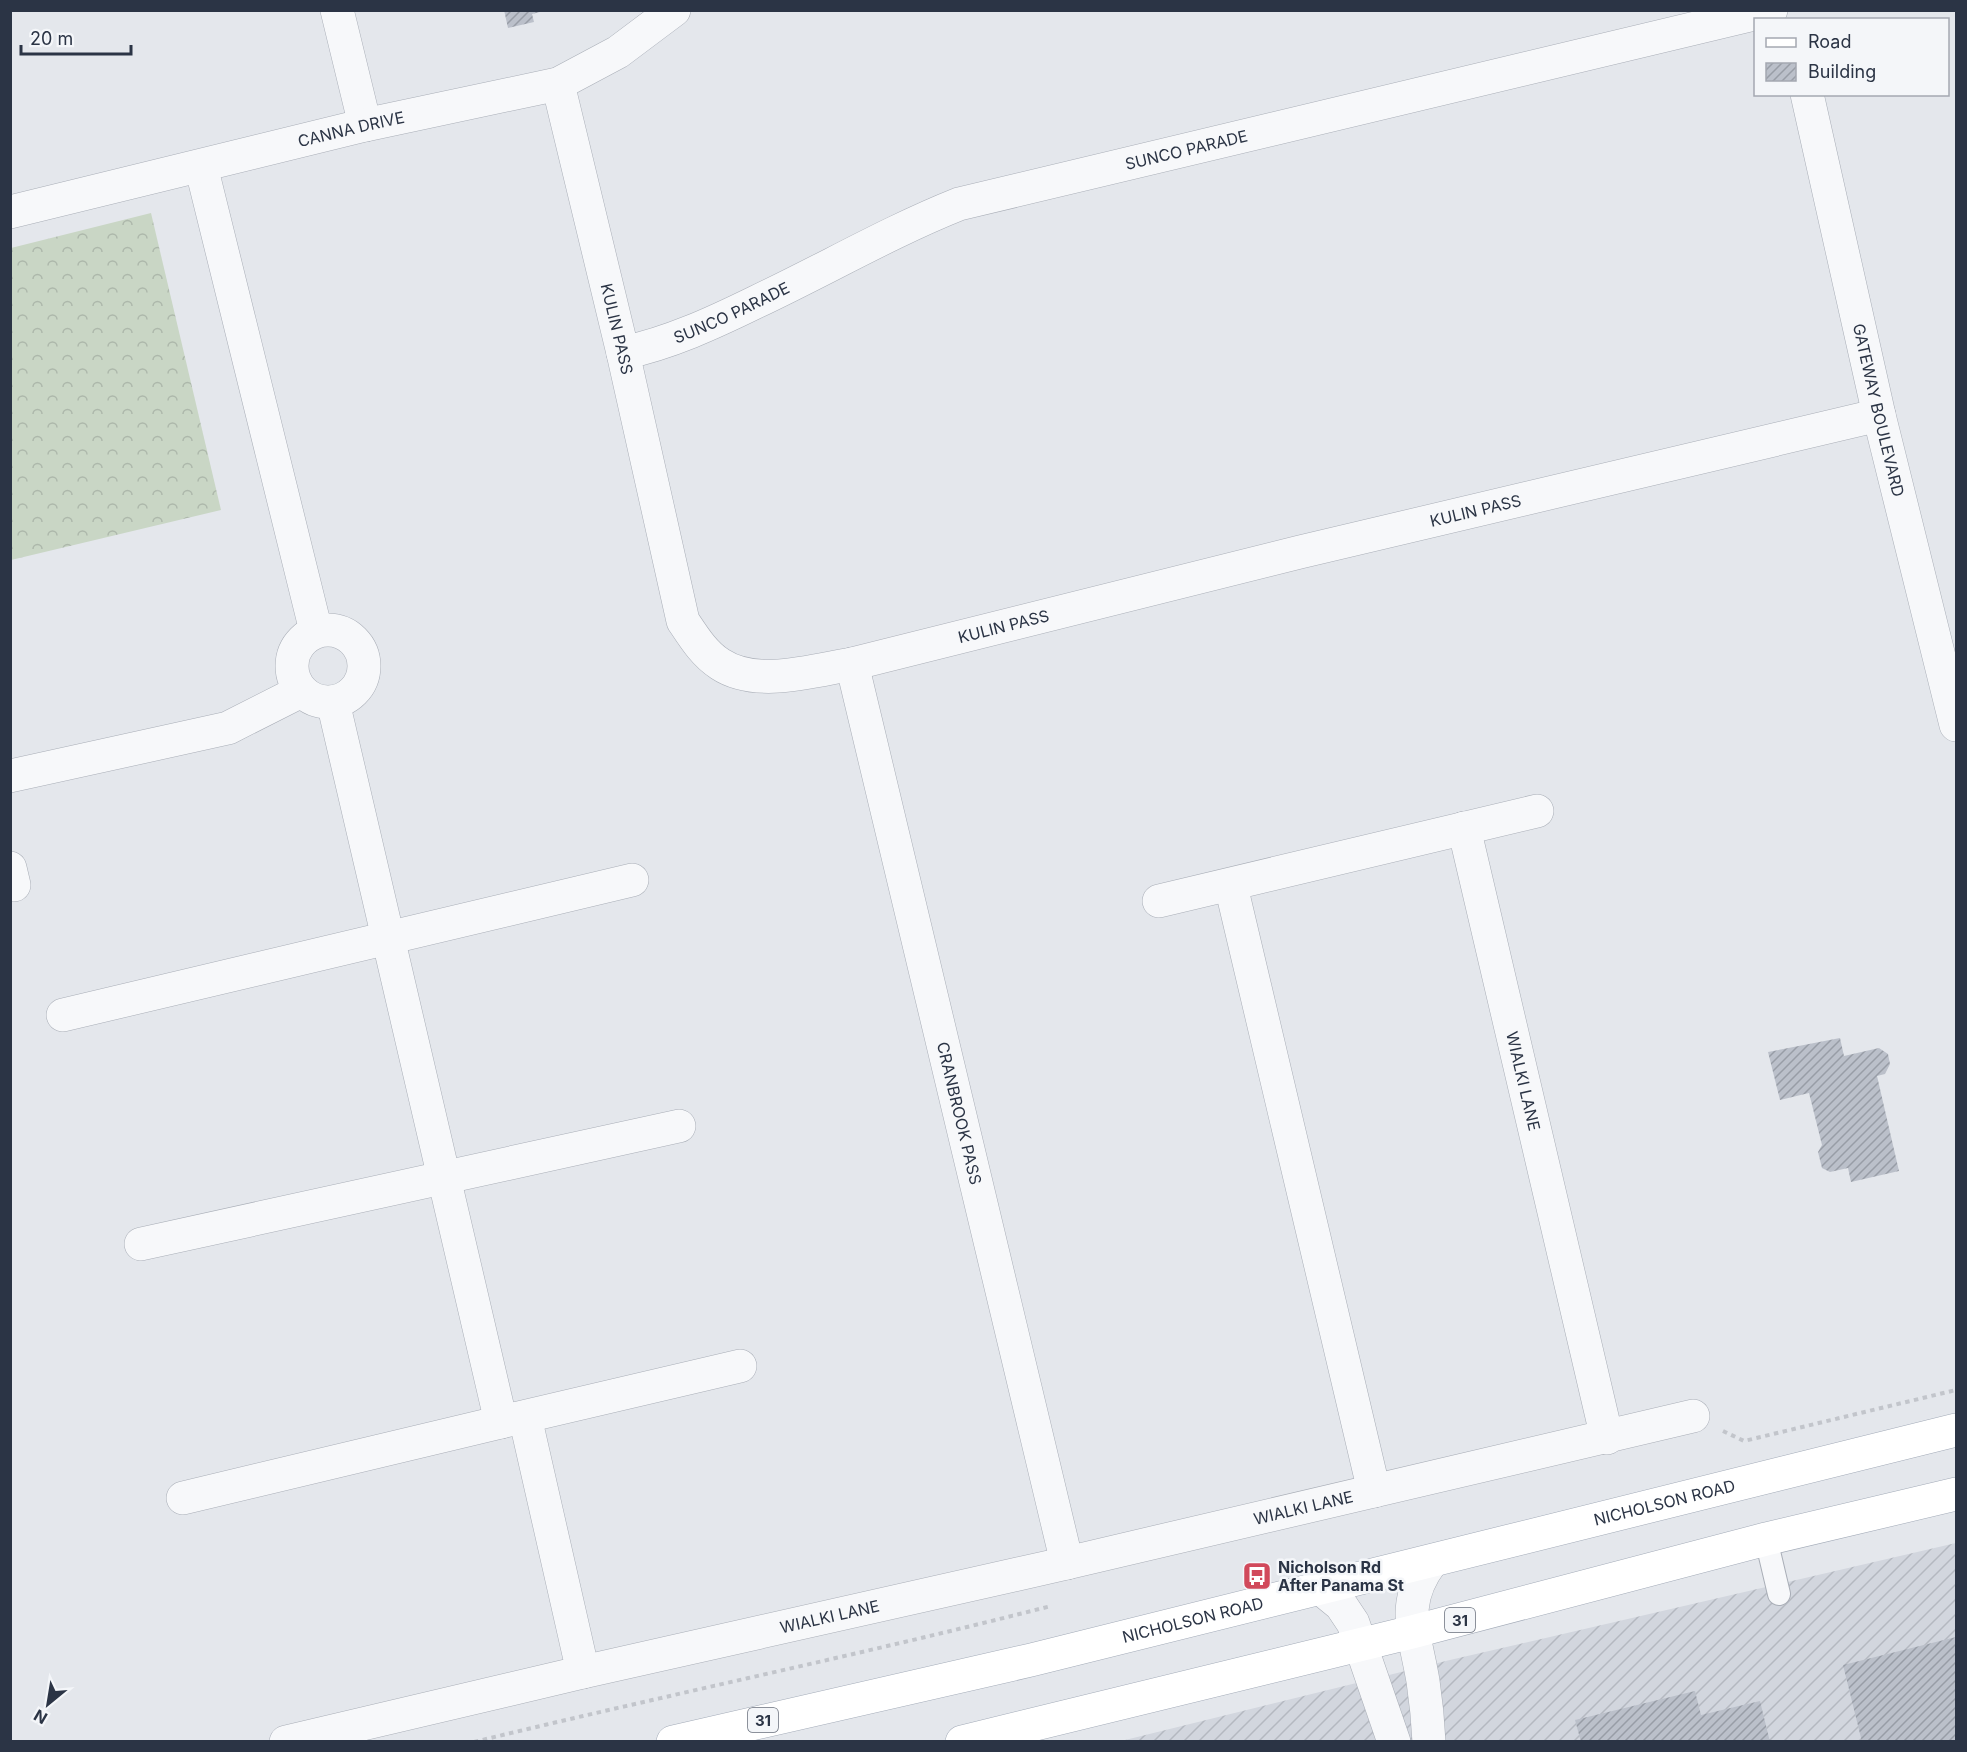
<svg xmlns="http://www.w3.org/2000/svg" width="1967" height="1752" font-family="Inter,sans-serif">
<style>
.industrial{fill:url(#industrial-furrows)}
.forest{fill:url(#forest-crowns)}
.building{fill:url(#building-hatch)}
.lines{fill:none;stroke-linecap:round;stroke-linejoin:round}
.service-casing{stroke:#a9aeb7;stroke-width:24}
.minor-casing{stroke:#a9aeb7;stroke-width:34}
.primary-casing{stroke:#a3abb8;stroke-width:34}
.path{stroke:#c2c5cb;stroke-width:4;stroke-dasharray:4.5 4.5;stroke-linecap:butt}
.service{stroke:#f7f8fa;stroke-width:22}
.minor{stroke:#f7f8fa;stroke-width:33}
.primary{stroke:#fff;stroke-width:33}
.labels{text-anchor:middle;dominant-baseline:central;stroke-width:5;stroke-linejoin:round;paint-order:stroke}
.shield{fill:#f4f6f9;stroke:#676e7b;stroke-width:1.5}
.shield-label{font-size:15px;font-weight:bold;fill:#2b3445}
.street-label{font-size:16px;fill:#2b3445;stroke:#f4f6f9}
.poi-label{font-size:16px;font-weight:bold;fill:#2b3445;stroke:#f4f6f9;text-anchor:start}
</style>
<defs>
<pattern id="industrial-furrows" width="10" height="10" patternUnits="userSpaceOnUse" patternTransform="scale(1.5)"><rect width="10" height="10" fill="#d2d6de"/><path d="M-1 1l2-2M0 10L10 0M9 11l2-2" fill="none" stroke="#b4b8c0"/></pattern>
<pattern id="forest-crowns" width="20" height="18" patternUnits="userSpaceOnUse" patternTransform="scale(1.5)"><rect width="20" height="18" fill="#c9d6c5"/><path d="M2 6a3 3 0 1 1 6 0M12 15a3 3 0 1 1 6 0" fill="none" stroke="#adb8ab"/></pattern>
<pattern id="building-hatch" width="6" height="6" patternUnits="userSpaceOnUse" patternTransform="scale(1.5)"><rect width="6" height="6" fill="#bbc0ca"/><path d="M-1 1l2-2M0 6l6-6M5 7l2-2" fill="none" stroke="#989da6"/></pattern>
</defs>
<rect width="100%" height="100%" fill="#e4e7ec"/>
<path class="industrial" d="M 1956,1543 L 1956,1741 L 1117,1742 L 1450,1660 Z"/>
<path class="forest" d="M 151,213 L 221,510 L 11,560 L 11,248 Z"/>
<path class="building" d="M 504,10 L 544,10 L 544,11 L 532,14 L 534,22 L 508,28 Z
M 1840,1038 L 1844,1056 L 1879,1048 L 1888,1054 L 1890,1064 L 1885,1074 L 1877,1076 L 1899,1171 L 1851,1182 L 1848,1168 L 1830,1172 L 1822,1168 L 1818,1152 L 1822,1145 L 1809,1093 L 1780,1100 L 1768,1052 Z
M 1956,1637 L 1956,1742 L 1862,1742 L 1843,1665 Z
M 1695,1691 L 1701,1715 L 1760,1701 L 1770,1742 L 1581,1742 L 1575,1720 Z"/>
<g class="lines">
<g class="service-casing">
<path id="service" d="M 1766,1539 L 1779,1594"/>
</g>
<g class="minor-casing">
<g id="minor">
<path d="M 337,10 L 365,125"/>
<path id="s1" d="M 558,84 L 623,353 L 683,621 C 693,636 704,654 720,664 C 756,688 812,671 852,664 L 1300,552 L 1879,415"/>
<path id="s2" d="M 1807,94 L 1879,415 L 1956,725"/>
<path d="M 201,166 L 316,631"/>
<path id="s3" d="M 10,212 L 365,125 L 558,84 L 618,52 L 674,10"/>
<path id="s4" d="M 623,353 C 670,343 713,323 756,302 C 824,270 889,232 959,204 L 1771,10"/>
<circle cx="328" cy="666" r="36"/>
<path id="s5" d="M 852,664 L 1067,1563"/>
<path d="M 333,702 L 501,1422 L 740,1366"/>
<path d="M 10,776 L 228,728 L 301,691"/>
<path id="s6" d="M 1464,828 L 1607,1438"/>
<path d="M 10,868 L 14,885"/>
<path d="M 1231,886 L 1374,1491"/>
<path d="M 1159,901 L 1537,811"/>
<path d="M 63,1015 L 632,880"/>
<path d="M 141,1244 L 679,1126"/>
<path d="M 525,1417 L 583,1672"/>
<path d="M 183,1498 L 501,1422"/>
<path d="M 1319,1587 L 1341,1605 L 1353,1623 L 1394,1742"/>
<path id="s7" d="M 286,1742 L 583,1672 L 1067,1563 L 1693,1416"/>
<path d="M 1429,1742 C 1428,1721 1426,1701 1423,1681 C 1415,1633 1399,1604 1432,1561"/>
</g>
</g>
<g class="primary-casing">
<g id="primary">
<path id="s8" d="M 673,1742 L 1031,1660 L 1956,1430"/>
<path d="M 962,1742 L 1412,1632 L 1766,1539 L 1956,1494"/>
</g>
</g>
<path class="path" d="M 1723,1431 L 1744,1441 L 1956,1390
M 474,1742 C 666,1695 860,1655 1051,1606"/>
<use href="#service" class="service"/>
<use href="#minor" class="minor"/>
<use href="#primary" class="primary"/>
</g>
<defs>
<g id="bus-square" transform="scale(1.5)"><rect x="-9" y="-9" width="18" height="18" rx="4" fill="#d1495b" stroke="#f4f6f9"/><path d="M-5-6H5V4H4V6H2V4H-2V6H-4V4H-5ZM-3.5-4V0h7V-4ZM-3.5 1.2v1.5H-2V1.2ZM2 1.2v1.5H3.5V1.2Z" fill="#fff"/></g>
</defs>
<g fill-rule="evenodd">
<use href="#bus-square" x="1257" y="1576"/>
</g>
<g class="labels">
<g class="shield">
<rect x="1445" y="1608" width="30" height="24" rx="4.5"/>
<rect x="748" y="1708" width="30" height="24" rx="4.5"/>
</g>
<g class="shield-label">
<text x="1460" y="1620">31</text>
<text x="763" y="1720">31</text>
</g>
<g class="street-label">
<text stroke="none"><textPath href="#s3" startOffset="351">CANNA DRIVE</textPath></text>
<text stroke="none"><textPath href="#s4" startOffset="602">SUNCO PARADE</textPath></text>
<text stroke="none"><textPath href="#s4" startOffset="116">SUNCO PARADE</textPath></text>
<text stroke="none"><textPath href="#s1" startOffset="252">KULIN PASS</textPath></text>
<text stroke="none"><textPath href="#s2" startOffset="324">GATEWAY BOULEVARD</textPath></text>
<text stroke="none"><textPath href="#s1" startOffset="1386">KULIN PASS</textPath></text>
<text stroke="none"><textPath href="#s1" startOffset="900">KULIN PASS</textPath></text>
<text stroke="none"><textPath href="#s6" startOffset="260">WIALKI LANE</textPath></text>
<text stroke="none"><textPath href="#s5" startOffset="462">CRANBROOK PASS</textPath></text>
<text stroke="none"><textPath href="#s8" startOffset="1020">NICHOLSON ROAD</textPath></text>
<text stroke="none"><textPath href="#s7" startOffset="1044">WIALKI LANE</textPath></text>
<text stroke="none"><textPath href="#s7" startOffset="558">WIALKI LANE</textPath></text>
<text stroke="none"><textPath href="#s8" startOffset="534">NICHOLSON ROAD</textPath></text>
</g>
<g class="poi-label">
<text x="1278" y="1567">Nicholson Rd<tspan x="1278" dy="18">After Panama St</tspan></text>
</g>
</g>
<rect width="1967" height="1752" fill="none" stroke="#2b3445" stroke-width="24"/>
<rect x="1754" y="18" width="195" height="78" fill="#f4f6f9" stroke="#a4a8b1" stroke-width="1.5"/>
<rect x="1766" y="38" width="30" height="9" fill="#ffffff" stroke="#a4a8b1" stroke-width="1.5"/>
<text x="1808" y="48" font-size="18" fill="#2b3445">Road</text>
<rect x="1766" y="63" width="30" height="18" fill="url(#building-hatch)" stroke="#a4a8b1" stroke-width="1.5"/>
<text x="1808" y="78" font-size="18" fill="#2b3445">Building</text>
<g transform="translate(48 1704) rotate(210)" stroke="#f4f6f9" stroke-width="4.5" paint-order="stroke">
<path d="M0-4.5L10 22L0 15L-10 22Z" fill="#2b3445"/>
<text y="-9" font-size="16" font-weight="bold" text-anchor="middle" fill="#2b3445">N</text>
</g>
<path d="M21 45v9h110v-9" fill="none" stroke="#2b3445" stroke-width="3"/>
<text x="30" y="45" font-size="18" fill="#2b3445" stroke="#f4f6f9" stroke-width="4.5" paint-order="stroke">20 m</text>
</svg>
